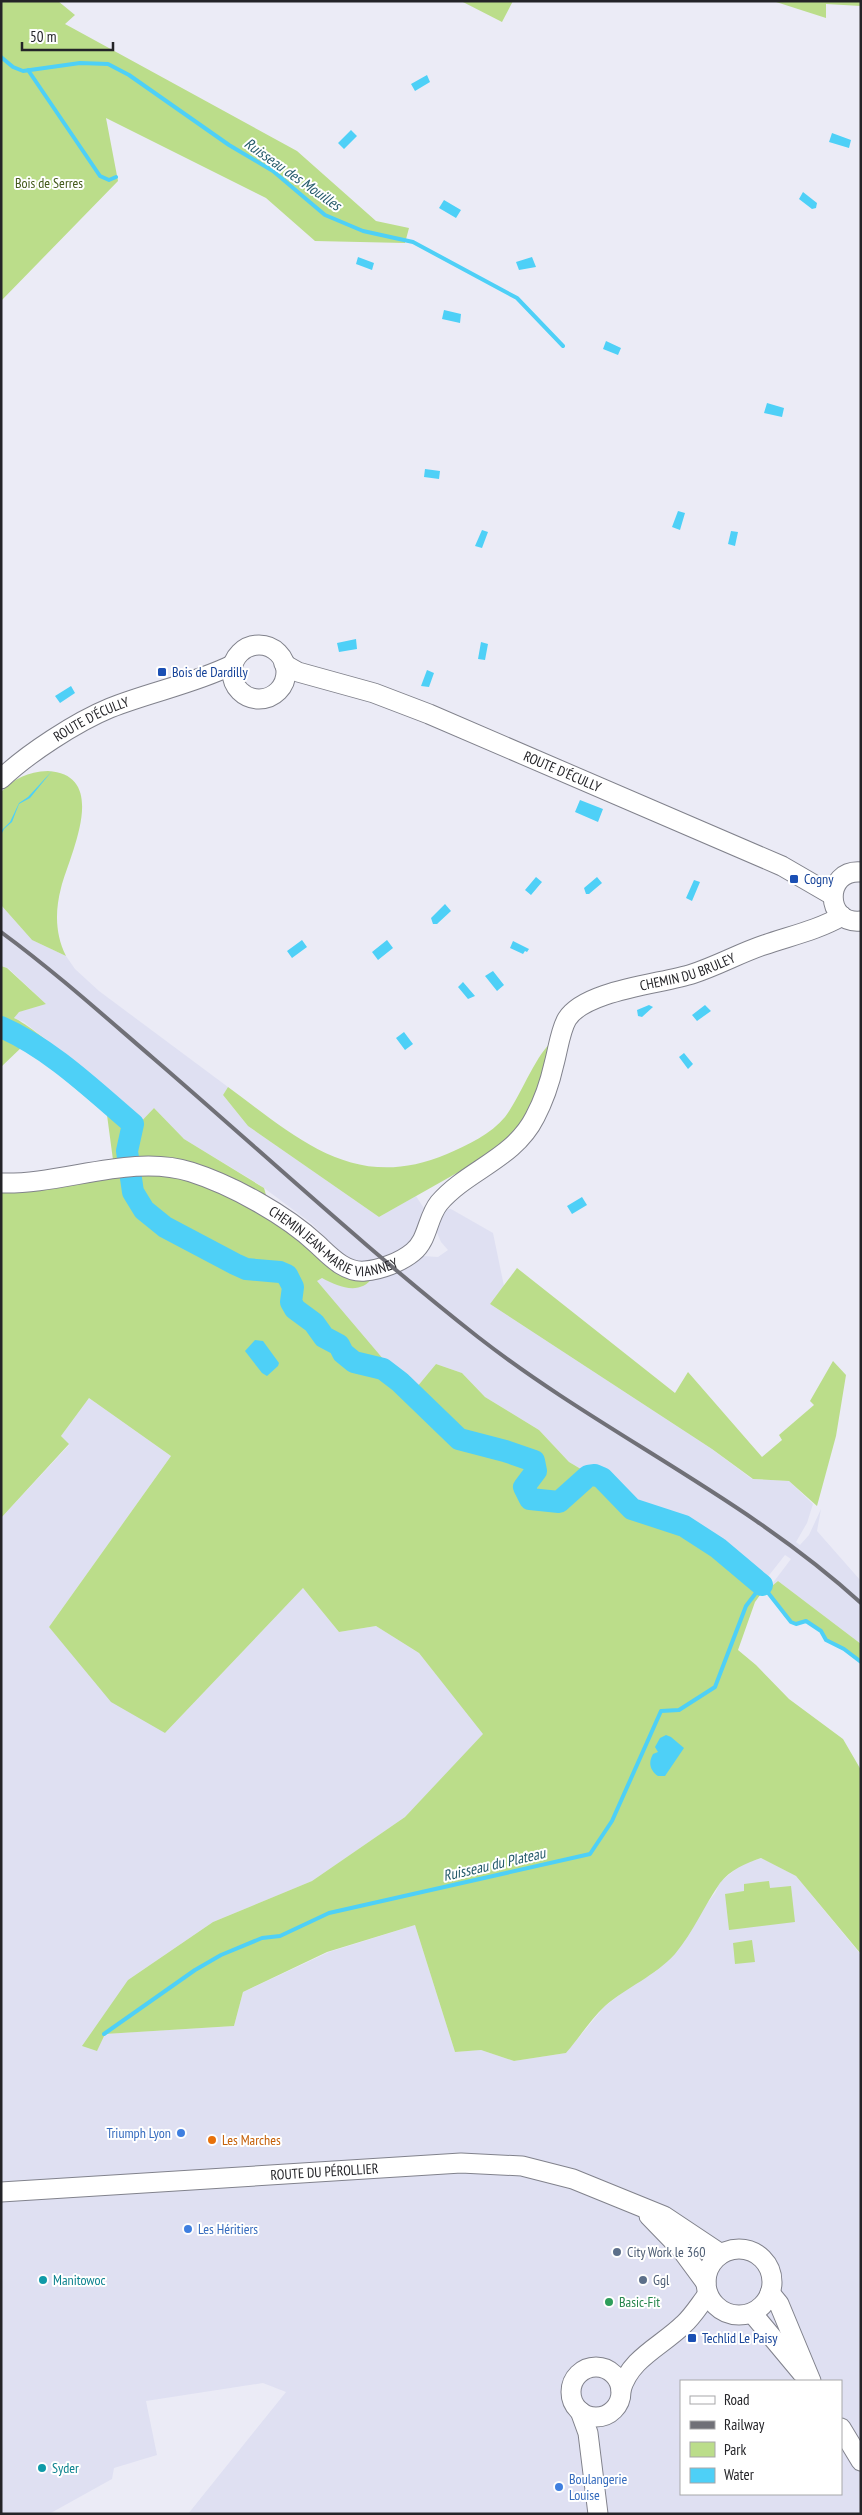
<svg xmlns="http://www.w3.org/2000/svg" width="862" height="2515" font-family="'PT Sans Narrow',sans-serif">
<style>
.built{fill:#dfe0f2;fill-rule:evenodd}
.green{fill:#bbdd8a}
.water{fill:#4ed0f7}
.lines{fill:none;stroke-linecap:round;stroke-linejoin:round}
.stream{stroke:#4ed0f7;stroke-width:4}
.river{stroke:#4ed0f7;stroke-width:22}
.secondary-casing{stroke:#81828c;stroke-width:21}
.secondary{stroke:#fff;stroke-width:19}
.rail{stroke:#707077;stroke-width:4}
.transit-dot{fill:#1a4fb4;stroke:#fff;stroke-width:2}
.shop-dot{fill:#3f7fe0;stroke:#fff;stroke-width:2}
.food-dot{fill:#e8710a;stroke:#fff;stroke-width:2}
.service-dot{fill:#5c6f8a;stroke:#fff;stroke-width:2}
.culture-dot{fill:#0f9aa8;stroke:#fff;stroke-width:2}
.leisure-dot{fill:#2e9e5b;stroke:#fff;stroke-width:2}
.labels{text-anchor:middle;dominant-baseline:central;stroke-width:4;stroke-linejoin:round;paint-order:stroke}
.park-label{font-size:14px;fill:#445a1b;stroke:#fff}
.transit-label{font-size:14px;fill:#164399;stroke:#fff;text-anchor:start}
.street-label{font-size:14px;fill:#242428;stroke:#fff}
.shop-label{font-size:14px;fill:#366cbe;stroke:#fff;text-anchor:start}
.food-label{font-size:14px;fill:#c56008;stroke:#fff;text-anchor:start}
.service-label{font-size:14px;fill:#4e5e75;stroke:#fff;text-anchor:start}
.culture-label{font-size:14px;fill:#0d838f;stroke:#fff;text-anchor:start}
.leisure-label{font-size:14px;fill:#27864d;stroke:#fff;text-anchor:start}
.water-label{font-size:15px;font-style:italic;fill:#265b6b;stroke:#fff}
</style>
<rect width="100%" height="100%" fill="#ebebf6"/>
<path class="built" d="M 1,905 L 32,940 L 66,956 L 75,969 L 99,991 L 228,1087 L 223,1095 L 248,1126 L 379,1217 L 416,1196 L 425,1210 L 410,1242 L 397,1251 L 400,1262 L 423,1256 L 438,1257 L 448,1250 L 441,1242 L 435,1228 L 439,1209 L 451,1209 L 493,1233 L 504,1286 L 490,1304 L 712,1449 L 752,1479 L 789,1481 L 813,1504 L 807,1523 L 796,1542 L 800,1545 L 809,1535 L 821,1509 L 817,1531 L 861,1581 L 861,1644 L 778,1581 L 769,1588 L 791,1559 L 785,1555 L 763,1583 L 718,1543 L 698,1532 L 680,1516 L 626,1499 L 599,1473 L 588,1473 L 569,1462 L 539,1430 L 485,1397 L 462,1373 L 436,1364 L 414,1391 L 397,1376 L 316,1281 L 322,1278 L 361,1287 L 373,1277 L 357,1262 L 346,1258 L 311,1223 L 260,1185 L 184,1139 L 154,1108 L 135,1128 L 126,1111 L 51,1044 L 24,1022 L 14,1018 L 18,1012 L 46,1004 L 8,968 L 1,966 Z
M 89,1398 L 171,1456 L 49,1627 L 165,1733 L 303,1588 L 339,1632 L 376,1626 L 419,1653 L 484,1734 L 405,1817 L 312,1881 L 213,1922 L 128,1980 L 104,2034 L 234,2026 L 243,1992 L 329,1952 L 415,1925 L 455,2052 L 481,2050 L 514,2061 L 566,2053 L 604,2007 L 632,1985 L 656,1971 L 715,1893 L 720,1882 L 742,1864 L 762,1858 L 796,1876 L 861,1955 L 861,2514 L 188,2514 L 286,2392 L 263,2383 L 146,2401 L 157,2455 L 114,2468 L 112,2479 L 49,2514 L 1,2514 L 1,1518 L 69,1445 L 61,1436 ZM 681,2381 L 841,2381 L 841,2494 L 681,2494 Z"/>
<path class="green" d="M 1,1 L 58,1 L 75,15 L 65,24 L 297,151 L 376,221 L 409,228 L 405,243 L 315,241 L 266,198 L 106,118 L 118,181 L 1,301 Z
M 461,1 L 513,1 L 502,22 Z
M 773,1 L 861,1 L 861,6 L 826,4 L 826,18 Z
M 48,771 C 111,775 69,856 61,888 C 55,911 55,934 66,956 L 32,940 L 1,905 L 1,792 C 15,778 27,772 48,771 Z
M 1,966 L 7,968 L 46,1004 L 19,1012 L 14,1018 C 34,1026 133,1110 135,1128 L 154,1108 L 184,1139 L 264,1188 L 266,1195 L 261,1205 L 373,1277 C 360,1296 339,1287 322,1278 L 317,1281 L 412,1393 L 436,1364 L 462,1373 L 485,1397 L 539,1430 L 569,1462 L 591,1475 L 602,1478 L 632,1509 L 684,1526 L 718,1548 L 765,1588 L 755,1602 L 738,1650 L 756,1665 L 789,1699 L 843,1739 L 861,1770 L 861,1954 L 796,1876 L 761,1858 C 746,1863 730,1870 720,1883 C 704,1906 694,1931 675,1954 C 655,1976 627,1987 605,2006 C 590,2020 579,2038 566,2053 L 514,2061 L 481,2050 L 455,2052 L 415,1925 L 327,1952 L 243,1992 L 234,2026 L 105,2034 L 97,2051 L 82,2046 L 128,1980 L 213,1922 L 312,1881 L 405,1817 L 483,1734 L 419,1653 L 376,1626 L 339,1632 L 303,1588 L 165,1733 L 111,1702 L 49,1627 L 171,1456 L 89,1398 L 61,1436 L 69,1444 L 1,1518 L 1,1183 L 113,1160 L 107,1115 L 24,1045 L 1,1067 Z
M 554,1040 L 528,1117 L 494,1152 L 379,1217 L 248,1126 L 223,1095 L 228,1087 C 299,1139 355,1193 447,1154 C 468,1145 491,1134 505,1117 C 520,1098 536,1053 554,1040 Z
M 517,1268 L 675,1393 L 688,1372 L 762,1457 L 782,1440 L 779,1435 L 814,1405 L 810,1401 L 833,1361 L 846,1375 L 836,1436 L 817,1506 L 789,1481 L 753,1479 L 712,1449 L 490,1304 Z
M 626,1499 L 680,1516 L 698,1532 C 678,1520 639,1513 626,1499 Z
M 778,1581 L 861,1644 L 861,1662 L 844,1649 L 826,1640 L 821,1631 L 806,1621 L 796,1624 L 785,1617 L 767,1590 Z
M 769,1881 L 770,1888 L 791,1886 L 795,1922 L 729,1930 L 725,1894 L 744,1891 L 744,1884 Z
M 752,1940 L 755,1962 L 735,1964 L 733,1943 Z"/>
<path class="water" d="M 427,75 L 430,82 L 415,91 L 411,84 Z
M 351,130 L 357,136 L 344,149 L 338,143 Z
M 832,133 L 851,140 L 849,148 L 829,142 Z
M 803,192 L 817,203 L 816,208 L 812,209 L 799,199 Z
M 444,200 L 461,210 L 456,218 L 439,208 Z
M 358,257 L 374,263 L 372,270 L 356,264 Z
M 532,257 L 536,267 L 519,270 L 516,262 Z
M 444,310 L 461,314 L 460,323 L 442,319 Z
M 606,341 L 621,348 L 618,355 L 603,349 Z
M 767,403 L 784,408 L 782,417 L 764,413 Z
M 425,469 L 440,471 L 439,479 L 424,477 Z
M 678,511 L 685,513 L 680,530 L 672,527 Z
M 482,530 L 488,532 L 482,548 L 475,546 Z
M 731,531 L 738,532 L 735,546 L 728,544 Z
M 356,639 L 357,649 L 339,652 L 337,643 Z
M 481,642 L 488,644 L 485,660 L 478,659 Z
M 427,670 L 434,673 L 429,687 L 421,686 Z
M 71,686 L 75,693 L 60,703 L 55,696 Z
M 52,771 L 30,798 L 19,804 L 12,822 L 4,829 L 1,835 L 2,830 L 10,822 L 19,803 L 28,797 Z
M 580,800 L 603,809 L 598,822 L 575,812 Z
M 536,877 L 542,882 L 531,895 L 525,890 Z
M 597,877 L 602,883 L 589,894 L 586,894 L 584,888 Z
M 694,880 L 700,882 L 692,901 L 686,898 Z
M 445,904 L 451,911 L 437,924 L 433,924 L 431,918 Z
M 302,940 L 307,947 L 292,958 L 287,951 Z
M 387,940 L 393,948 L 378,960 L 372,952 Z
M 513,941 L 529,949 L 527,952 L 525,951 L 523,954 L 510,948 Z
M 493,971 L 504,985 L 497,991 L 485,976 Z
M 463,982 L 475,996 L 468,999 L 458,987 Z
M 649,1005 L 653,1007 L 642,1017 L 638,1016 L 637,1010 Z
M 705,1005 L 711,1011 L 697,1021 L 692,1015 Z
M 404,1032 L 413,1044 L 405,1050 L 396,1038 Z
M 684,1053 L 693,1064 L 688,1069 L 679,1057 Z
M 582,1197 L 587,1205 L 572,1214 L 567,1206 Z
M 145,1201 L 151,1210 L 148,1221 L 141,1217 L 133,1205 Z
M 255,1340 L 263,1341 L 279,1363 L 278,1366 L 267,1376 L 262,1373 L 245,1351 Z
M 666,1735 L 671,1737 L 684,1748 L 665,1776 L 658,1776 C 650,1770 648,1763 653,1754 L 658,1752 L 655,1747 L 660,1738 Z"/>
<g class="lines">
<path class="stream" d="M 1,57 L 13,67 L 23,71 L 80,63 L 108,64 L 129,75 L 229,145 L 273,171 L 325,215 L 363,231 L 413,242 L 517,298 L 563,346
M 28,70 L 100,176 L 109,180 L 116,177
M 104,2034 L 195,1970 L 221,1955 L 262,1938 L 280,1936 L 329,1913 L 590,1854 L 612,1821 L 661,1711 L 679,1710 L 715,1687 L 746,1606 L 762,1585 L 791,1622 L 796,1624 L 806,1621 L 821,1631 L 826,1640 L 844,1649 L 861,1662"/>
<path class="river" d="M 1,1027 C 51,1049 92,1089 133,1124 L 127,1151 L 133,1192 L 144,1210 L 165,1227 L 235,1264 L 246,1269 L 280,1272 L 287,1275 L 293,1287 L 291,1302 L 295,1309 L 314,1323 L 324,1337 L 339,1345 L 343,1353 L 354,1362 L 383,1369 L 400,1382 L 459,1439 L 505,1451 L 534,1461 L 536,1471 L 524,1487 L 530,1499 L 559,1502 L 588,1476 L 595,1475 L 602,1478 L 632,1509 L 684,1526 L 718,1548 L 762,1585"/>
<g class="secondary-casing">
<g id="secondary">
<circle cx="259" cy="672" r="27"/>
<path id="s1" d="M 284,664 L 298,672 L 374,693 L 429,714 L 782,866 L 832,895"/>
<path id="s2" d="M 1,779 C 27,754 76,722 110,708 C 150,692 193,684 232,665"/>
<path d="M 861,872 C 824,869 824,925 861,921"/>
<path id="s3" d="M 1,1183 C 63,1185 132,1153 191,1172 C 232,1185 286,1215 317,1244 C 330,1256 345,1273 365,1271 C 380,1270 401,1262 413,1252 C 428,1240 427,1218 439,1203 C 467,1170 514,1159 535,1117 C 544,1100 550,1082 554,1064 C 558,1050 560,1031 567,1019 C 585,990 661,984 692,974 C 717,966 740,953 764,945 C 790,936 818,930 842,916"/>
<path id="s4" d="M 1,2192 L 461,2163 L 522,2166 L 573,2179 L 664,2216 L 721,2254"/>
<path d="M 649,2216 L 681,2249 L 706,2283"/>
<circle cx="739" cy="2282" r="33"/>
<path d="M 770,2293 L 779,2304 L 811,2381"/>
<path d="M 752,2313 L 802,2373"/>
<circle cx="596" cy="2392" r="25"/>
<path d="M 621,2390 C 630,2358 662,2346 684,2324 C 693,2316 700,2304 708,2294"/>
<path d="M 580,2411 L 588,2433 L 598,2514"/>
<path d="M 841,2428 L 861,2461"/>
</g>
</g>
<use href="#secondary" class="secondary"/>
<path class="rail" d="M 1,932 C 54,971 103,1015 153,1058 C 261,1151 366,1249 478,1337 C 601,1433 745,1497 861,1603"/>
</g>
<g class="transit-dot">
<rect x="157" y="667" width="10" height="10" rx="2.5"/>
<rect x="789" y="874" width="10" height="10" rx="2.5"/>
<rect x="687" y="2333" width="10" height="10" rx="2.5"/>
</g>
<g class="shop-dot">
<circle cx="181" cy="2133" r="5"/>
<circle cx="188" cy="2229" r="5"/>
<circle cx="559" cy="2487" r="5"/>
</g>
<circle class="food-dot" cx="212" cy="2140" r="5"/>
<g class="service-dot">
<circle cx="617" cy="2252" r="5"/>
<circle cx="643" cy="2280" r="5"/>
</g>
<g class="culture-dot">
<circle cx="43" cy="2280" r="5"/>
<circle cx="42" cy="2468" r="5"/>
</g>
<circle class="leisure-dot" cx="609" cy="2302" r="5"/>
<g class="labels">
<g class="park-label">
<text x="49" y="183">Bois de Serres</text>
</g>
<g class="transit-label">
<text x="172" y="672">Bois de Dardilly</text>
<text x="804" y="879">Cogny</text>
<text x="702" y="2338">Techlid Le Paisy</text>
</g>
<g class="street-label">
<text stroke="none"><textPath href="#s2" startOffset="109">ROUTE D'ÉCULLY</textPath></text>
<text stroke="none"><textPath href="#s1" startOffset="299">ROUTE D'ÉCULLY</textPath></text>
<text stroke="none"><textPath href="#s3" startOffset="868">CHEMIN DU BRULEY</textPath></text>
<text stroke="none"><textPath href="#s3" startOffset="354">CHEMIN JEAN-MARIE VIANNEY</textPath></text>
<text stroke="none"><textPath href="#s4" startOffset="324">ROUTE DU PÉROLLIER</textPath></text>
</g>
<g class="shop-label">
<text x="171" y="2133" text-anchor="end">Triumph Lyon</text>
<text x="198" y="2229">Les Héritiers</text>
<text x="569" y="2479">Boulangerie<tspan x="569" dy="16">Louise</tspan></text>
</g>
<g class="food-label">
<text x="222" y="2140">Les Marches</text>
</g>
<g class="service-label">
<text x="627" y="2252">City Work le 360</text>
<text x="653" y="2280">Ggl</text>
</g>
<g class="culture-label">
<text x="53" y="2280">Manitowoc</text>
<text x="52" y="2468">Syder</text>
</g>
<g class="leisure-label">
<text x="619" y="2302">Basic-Fit</text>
</g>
<g class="water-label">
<text transform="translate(293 174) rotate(35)">Ruisseau des Mouilles</text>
<text transform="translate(494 1864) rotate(-13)">Ruisseau du Plateau</text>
</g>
</g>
<rect width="862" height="2515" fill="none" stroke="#242428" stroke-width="5"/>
<rect x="680" y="2380" width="162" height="115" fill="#ffffff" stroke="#a7a7a9"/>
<rect x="690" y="2396" width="25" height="8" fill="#ffffff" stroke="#a7a7a9"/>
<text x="724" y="2405" font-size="15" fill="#242428">Road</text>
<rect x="690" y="2421" width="25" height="8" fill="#707077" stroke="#a7a7a9"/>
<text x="724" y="2430" font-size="15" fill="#242428">Railway</text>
<rect x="690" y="2442" width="25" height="15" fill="#bbdd8a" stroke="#a7a7a9"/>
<text x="724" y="2455" font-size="15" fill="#242428">Park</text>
<rect x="690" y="2468" width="25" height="15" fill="#4ed0f7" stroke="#a7a7a9"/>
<text x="724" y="2480" font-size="15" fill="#242428">Water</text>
<path d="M22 42v8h91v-8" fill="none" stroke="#242428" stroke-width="2.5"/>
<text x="30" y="42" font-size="15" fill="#242428" stroke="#ffffff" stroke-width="4" paint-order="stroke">50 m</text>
</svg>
